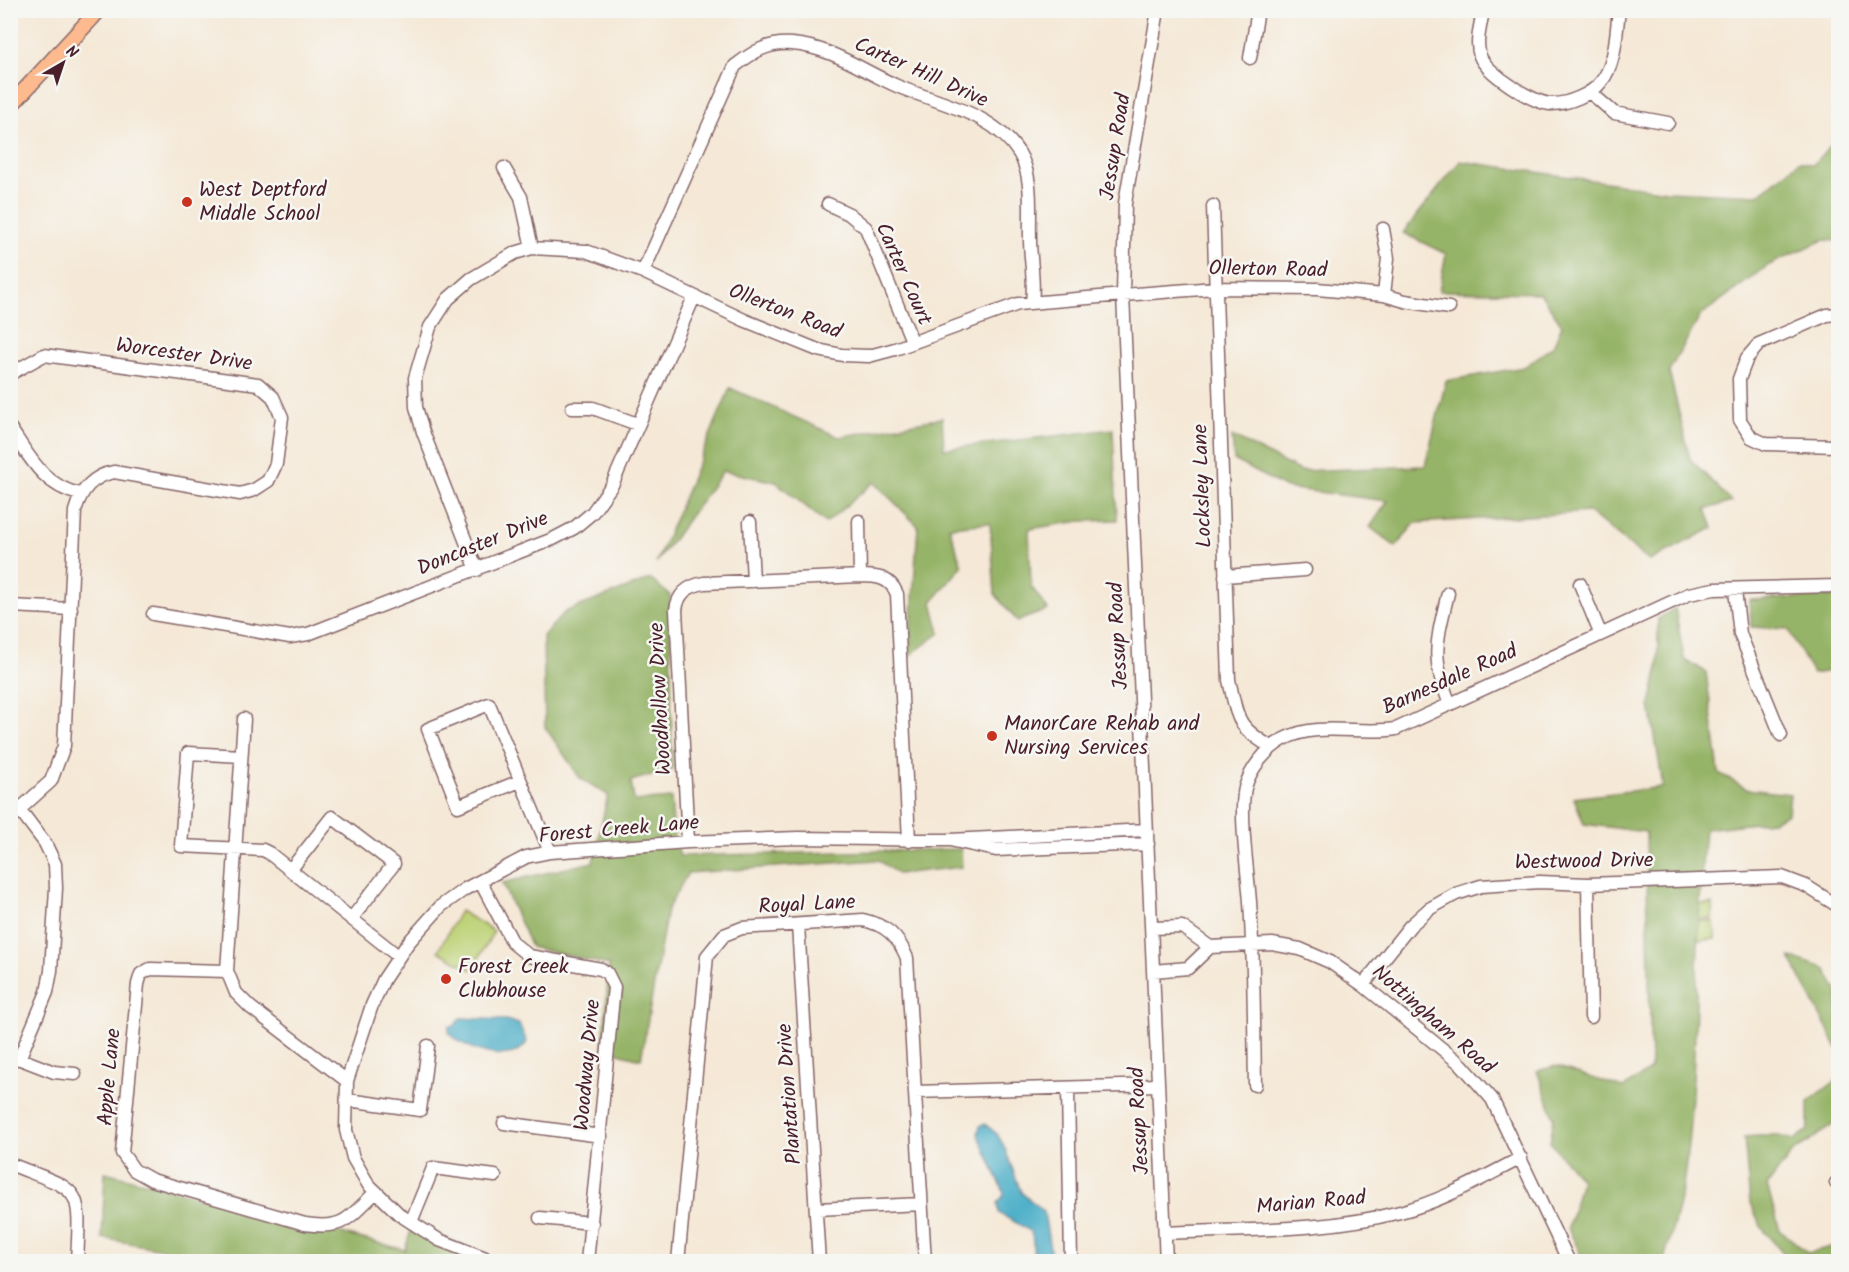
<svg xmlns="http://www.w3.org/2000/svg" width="1849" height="1272" font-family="Kalam,sans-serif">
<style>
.green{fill:#bdd276;stroke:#847850;stroke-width:1.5}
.forest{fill:#96b467;stroke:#706a49;stroke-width:1.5}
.water{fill:#48adc7;stroke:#496679;stroke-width:1.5}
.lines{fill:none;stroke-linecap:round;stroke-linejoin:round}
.minor-casing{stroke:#866567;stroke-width:15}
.major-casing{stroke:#866567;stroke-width:18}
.minor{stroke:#fff;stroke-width:12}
.major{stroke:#fcba8e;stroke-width:15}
.poi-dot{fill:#c8321e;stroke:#f6f6f2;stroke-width:2}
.labels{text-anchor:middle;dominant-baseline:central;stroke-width:5;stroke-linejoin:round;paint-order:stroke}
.street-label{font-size:21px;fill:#4a1f2b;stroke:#f6f6f2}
.poi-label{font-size:21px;fill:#4a1f2b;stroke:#f6f6f2;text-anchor:start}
</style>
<rect width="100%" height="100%" fill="#f6f6f2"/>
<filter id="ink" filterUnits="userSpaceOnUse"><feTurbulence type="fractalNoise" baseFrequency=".0167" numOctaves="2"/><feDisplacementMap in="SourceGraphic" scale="12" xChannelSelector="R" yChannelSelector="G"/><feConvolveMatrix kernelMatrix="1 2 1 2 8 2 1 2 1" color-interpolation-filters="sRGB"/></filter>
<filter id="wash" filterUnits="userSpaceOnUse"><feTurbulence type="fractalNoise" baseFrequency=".008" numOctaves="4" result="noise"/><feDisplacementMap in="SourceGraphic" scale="24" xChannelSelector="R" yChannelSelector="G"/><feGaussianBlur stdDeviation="1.35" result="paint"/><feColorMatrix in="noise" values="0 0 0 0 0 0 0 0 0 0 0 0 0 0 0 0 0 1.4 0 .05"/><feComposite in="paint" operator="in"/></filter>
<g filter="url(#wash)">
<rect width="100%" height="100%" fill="#f5e8d6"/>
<path class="green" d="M 1712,904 L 1712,919 L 1681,920 L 1681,905 Z
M 460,911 L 494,931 L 472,970 L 438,951 Z
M 1714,921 L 1715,939 L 1694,941 L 1694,922 Z"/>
<path class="forest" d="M 1838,138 L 1838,241 L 1823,240 L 1769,265 L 1701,315 L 1669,371 L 1690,459 L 1732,502 L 1706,509 L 1713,528 L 1649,561 L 1589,512 L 1415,523 L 1396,547 L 1370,527 L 1388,501 L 1286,488 L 1234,460 L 1232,436 L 1300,471 L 1425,466 L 1446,381 L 1524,367 L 1553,346 L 1562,325 L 1540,293 L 1439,291 L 1446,254 L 1403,233 L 1460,161 L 1667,191 L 1758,195 L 1800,161 L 1813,165 Z
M 730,388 L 839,437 L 942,418 L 944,449 L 1113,429 L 1117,520 L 1081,521 L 1029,529 L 1031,586 L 1048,610 L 1017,621 L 995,594 L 990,523 L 949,527 L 962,566 L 932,602 L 940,633 L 909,656 L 918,526 L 874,482 L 826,523 L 776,482 L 723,471 L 656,563 Z
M 650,579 L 670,595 L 672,769 L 631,781 L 634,801 L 671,798 L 674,837 L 680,856 L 961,849 L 962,867 L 898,874 L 878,860 L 688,873 L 667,910 L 641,1059 L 603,1049 L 609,965 L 531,947 L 502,883 L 593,862 L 608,795 L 580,778 L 545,727 L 543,636 L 565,612 Z
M 1838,596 L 1838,700 L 1830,671 L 1813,674 L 1788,629 L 1751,627 L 1750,600 Z
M 1675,608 L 1684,659 L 1706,672 L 1719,773 L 1746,789 L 1790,794 L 1788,814 L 1772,821 L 1705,829 C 1694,940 1699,1052 1686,1163 C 1683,1196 1672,1229 1664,1261 L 1584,1261 L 1568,1228 L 1581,1180 L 1550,1142 L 1554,1117 L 1537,1071 L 1556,1066 L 1623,1088 L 1651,1069 L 1646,832 L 1584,824 L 1574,798 L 1663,787 L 1650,705 L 1658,667 L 1658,619 Z
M 1790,957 L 1825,968 L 1838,992 L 1838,1050 Z
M 1838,1079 L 1838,1121 L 1791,1154 L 1767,1186 L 1780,1230 L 1808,1253 L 1838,1245 L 1838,1261 L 1789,1261 L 1762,1228 L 1750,1203 L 1744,1137 L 1774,1135 L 1794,1140 L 1808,1130 L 1808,1102 Z
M 105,1172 L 405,1250 L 413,1223 L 496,1261 L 226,1261 L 102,1238 Z"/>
<path class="water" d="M 461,1018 L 506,1020 L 519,1024 L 527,1042 C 512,1067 465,1050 449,1033 L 449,1026 L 454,1026 Z
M 985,1124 L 997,1134 L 1004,1146 L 1021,1192 L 1044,1212 L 1052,1261 L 1034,1261 C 1032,1253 1035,1241 1031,1233 C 1030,1229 1006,1218 999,1213 L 998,1203 L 1004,1195 L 1003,1190 L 978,1134 L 980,1126 Z"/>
</g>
<g filter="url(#ink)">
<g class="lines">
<g class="minor-casing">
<path id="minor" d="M 1158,10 L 1125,203 L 1123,295 L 1166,1262
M 1483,10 C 1481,25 1475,42 1480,56 C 1486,73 1534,104 1552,104 C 1568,104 1592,94 1601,82 C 1616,64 1616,33 1619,10
M 1250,58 L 1258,10
M 1591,93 L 1614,113 L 1668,123
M 504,168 L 521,197 L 532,248
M 828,204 L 849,214 L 866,228 L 912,341
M 1213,206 L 1229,680 C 1238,718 1235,726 1271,747
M 1383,229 L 1388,258 L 1384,295
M 643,272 L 735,66 C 753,52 768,42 792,44 C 831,47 863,71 897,86 C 939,104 993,112 1019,153 C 1034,177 1029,212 1030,239 C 1030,260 1035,281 1032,302
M 1838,314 L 1827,315 L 1759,344 L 1747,358 L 1739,379 L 1740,420 L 1751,437 L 1766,444 L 1838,446
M 10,374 L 44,355 L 258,384 L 273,397 L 282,417 L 276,464 L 268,481 L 254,490 L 240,494 L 114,472 C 92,476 81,490 75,511 L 64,746 L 51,781 L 10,818
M 572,408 L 593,408 L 637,424
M 10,428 C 29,456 44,487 80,494
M 859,521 L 860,576 C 877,576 890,577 897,594 L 909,841
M 750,522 L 753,581
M 477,570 L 423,432 L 416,407 L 415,378 L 430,327 L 448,299 L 471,279 L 515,253 L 532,248 L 586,251 L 643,272 L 744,320 L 818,350 L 842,355 L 869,356 L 895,349 L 1018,304 L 1123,295 L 1215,288 L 1317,289 L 1384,295 L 1405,301 L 1449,308
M 1225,576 L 1305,570
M 1580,584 L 1600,633
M 1735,590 L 1740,634 L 1781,735
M 1448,593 C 1437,641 1430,656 1450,704
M 10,606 L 71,609
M 153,614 L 290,637 L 308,634 L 553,539 L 574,528 L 592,513 L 612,485 L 694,297
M 241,756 L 188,753 L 181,846 L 263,850 L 269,853 L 398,956
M 520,781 L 458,806 L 428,729 L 489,704 L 550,852
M 954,841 L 996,850 L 1148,844
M 688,842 L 676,610 C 678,593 688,586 704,583 L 860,576
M 291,869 L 332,817 L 394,864 L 352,918
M 480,881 L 513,943 L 529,956 L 601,969 L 607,973 L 614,987 L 587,1262
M 1588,884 L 1591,1017
M 798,925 L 819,1262
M 1152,928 L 1182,927 L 1210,947 L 1272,944 L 1300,949 L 1330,962 L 1363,985 L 1462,1065 L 1492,1099 L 1569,1262
M 227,971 L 244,719
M 1153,971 L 1188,968 L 1210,947
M 1363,985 L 1410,926 L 1429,909 L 1456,894 L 1481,886 L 1540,882 L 1588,884 L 1782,877 L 1806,886 L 1838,906
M 10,1055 L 54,1072 L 75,1074
M 19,1059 L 47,992 L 51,971 L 56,888 L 55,864 L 45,843 L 20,810
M 347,1081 L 250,1007 L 236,993 L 227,971 L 150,969 L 141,974 L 138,984 L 122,1153 L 134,1170 L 152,1180 L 305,1224 C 345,1230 348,1218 376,1192
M 1255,1085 C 1254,1024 1254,963 1250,902 C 1248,874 1239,813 1245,788 C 1250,769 1266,749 1284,739 C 1318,721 1359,735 1396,729 L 1689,594 L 1714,589 L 1838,586
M 1068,1088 L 1071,1262
M 915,1092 L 1157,1085
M 348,1100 L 420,1110 L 428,1046
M 504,1123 L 601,1136
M 10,1164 C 82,1193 81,1183 77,1262
M 1836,1183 L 1838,1182
M 817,1209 L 921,1204
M 540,1218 L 592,1223
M 411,1222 L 433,1168 L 495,1176
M 1165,1233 C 1243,1229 1324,1232 1400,1212 C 1443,1201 1482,1178 1521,1158
M 496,1262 L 439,1240 L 400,1215 L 368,1184 L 353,1158 L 346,1130 L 347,1081 L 372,1005 L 384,979 L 408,943 L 441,906 L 465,889 L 526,857 L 550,852 L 688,842 L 798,838 L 950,840 L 1147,830
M 678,1262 L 707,956 L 724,935 L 742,928 L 863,920 C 886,925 898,936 907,958 L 925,1262"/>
</g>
<g class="major-casing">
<path id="major" d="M 10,106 L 99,10"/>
</g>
<use href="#minor" class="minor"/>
<use href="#major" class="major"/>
</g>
</g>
<g class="poi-dot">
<circle cx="187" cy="202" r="6"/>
<circle cx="992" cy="736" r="6"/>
<circle cx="446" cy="979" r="6"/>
</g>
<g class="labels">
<g class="street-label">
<text transform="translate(921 73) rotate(24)">Carter Hill Drive</text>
<text transform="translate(1116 147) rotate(-81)">Jessup Road</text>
<text transform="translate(1268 270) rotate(1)">Ollerton Road</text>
<text transform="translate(903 274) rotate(66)">Carter Court</text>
<text transform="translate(785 312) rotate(21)">Ollerton Road</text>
<text transform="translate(184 355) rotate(8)">Worcester Drive</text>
<text transform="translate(1203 486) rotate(-92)">Locksley Lane</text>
<text transform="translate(483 544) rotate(-22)">Doncaster Drive</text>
<text transform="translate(1119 636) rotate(-93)">Jessup Road</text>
<text transform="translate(1450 680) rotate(-24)">Barnesdale Road</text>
<text transform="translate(661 699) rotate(-93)">Woodhollow Drive</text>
<text transform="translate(619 830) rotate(-5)">Forest Creek Lane</text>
<text transform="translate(1584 862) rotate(-1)">Westwood Drive</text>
<text transform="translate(807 905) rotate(-3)">Royal Lane</text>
<text transform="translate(1433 1020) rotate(41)">Nottingham Road</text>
<text transform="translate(588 1065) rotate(-85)">Woodway Drive</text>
<text transform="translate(110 1077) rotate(-85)">Apple Lane</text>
<text transform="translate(790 1094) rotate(-94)">Plantation Drive</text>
<text transform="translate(1140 1121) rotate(-93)">Jessup Road</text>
<text transform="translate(1311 1203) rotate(-5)">Marian Road</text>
</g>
<g class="poi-label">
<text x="199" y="190">West Deptford<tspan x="199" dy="24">Middle School</tspan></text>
<text x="1004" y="724">ManorCare Rehab and<tspan x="1004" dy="24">Nursing Services</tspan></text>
<text x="458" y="967">Forest Creek<tspan x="458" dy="24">Clubhouse</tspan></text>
</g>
</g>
<rect width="1849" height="1272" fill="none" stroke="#f6f6f2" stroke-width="36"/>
<g transform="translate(63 63) rotate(39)" stroke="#f6f6f2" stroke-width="4.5" paint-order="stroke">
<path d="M0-4.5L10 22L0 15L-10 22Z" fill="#4a1f2b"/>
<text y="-9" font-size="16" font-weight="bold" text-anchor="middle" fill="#4a1f2b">N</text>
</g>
</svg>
